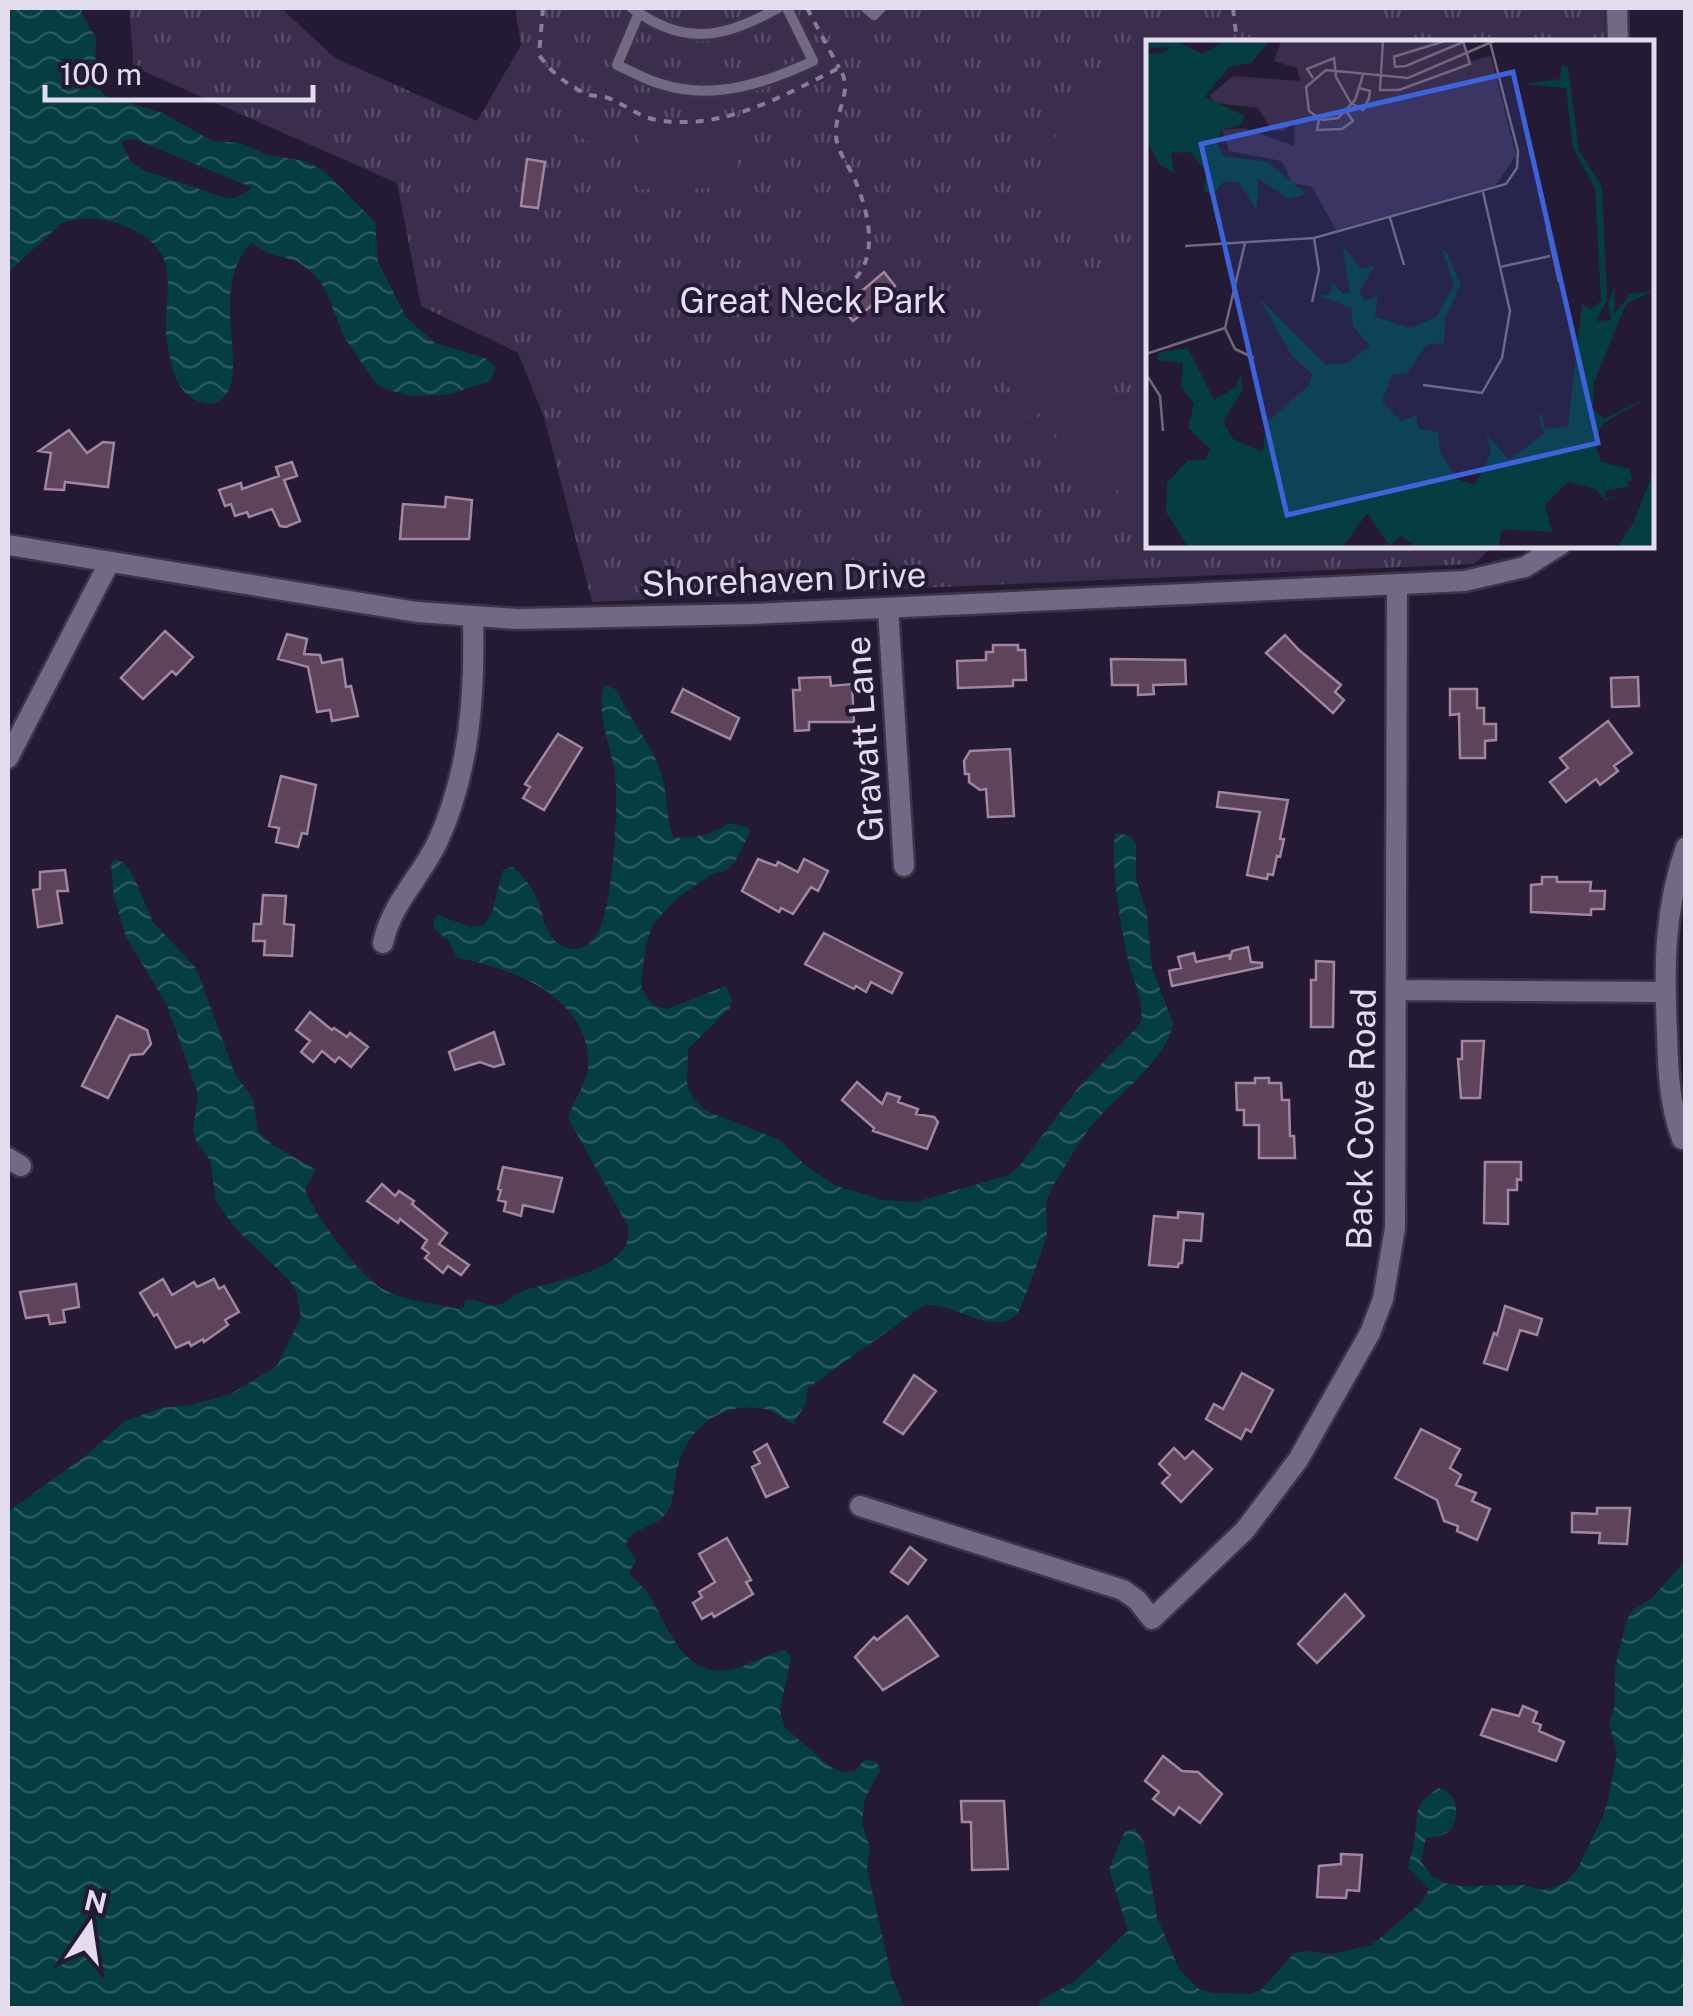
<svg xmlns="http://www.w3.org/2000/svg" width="1693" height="2016" font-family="'Public Sans',sans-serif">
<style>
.grass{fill:url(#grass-tufts)}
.pitch{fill:#3b2d4e}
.water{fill:url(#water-waves);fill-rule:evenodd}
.building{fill:#5d445a;stroke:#a2859e;stroke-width:2.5}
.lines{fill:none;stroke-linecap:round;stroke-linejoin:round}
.lane-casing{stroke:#3d3448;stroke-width:15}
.street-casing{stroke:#3d3448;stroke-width:25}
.path{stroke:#867e93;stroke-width:4;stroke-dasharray:8 8;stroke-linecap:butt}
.lane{stroke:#746887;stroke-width:10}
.street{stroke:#746887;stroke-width:20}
.labels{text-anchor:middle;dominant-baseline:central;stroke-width:8;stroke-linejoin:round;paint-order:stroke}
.park-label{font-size:35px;fill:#e9defa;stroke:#251a33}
.street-label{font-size:35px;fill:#e2dced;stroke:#251a33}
.inset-road{fill:none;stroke:#71687d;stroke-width:2.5}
.view{fill:#3b63db;fill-opacity:0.15;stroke:#3b63db;stroke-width:5}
.inset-edge{fill:none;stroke:#e2dced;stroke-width:5}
</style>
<defs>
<pattern id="grass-tufts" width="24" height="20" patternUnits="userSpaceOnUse" patternTransform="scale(2.5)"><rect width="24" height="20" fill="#3b2d4e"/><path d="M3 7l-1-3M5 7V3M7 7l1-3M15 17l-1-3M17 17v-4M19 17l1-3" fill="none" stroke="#574b68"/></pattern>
<pattern id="water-waves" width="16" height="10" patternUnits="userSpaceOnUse" patternTransform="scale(2.5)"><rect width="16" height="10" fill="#053e40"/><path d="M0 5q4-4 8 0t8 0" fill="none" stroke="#29595c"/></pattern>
</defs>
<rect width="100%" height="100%" fill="#251a33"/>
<path class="grass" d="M 129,8 L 281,8 L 335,58 L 477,121 L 521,45 L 515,8 L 1604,8 L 1605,42 L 1148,42 L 1148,545 L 1494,545 L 1474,564 L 592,602 L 544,417 L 518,353 L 421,306 L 397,183 L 134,67 Z"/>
<path class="pitch" d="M 1252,8 C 1316,7 1359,0 1411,42 L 1256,42 Z
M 1189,26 L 1217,26 L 1219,42 L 1148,42 L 1148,220 L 1054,231 C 1052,216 1049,200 1049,184 C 1047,99 1114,46 1189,26 Z
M 572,100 L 619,125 L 605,151 L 558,125 Z
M 640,133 L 738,133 L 738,188 L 640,189 Z
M 1148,262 L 1148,395 L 1108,370 L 1029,420 C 999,378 985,335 978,285 Z
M 1101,393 L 1148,415 L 1148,504 C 1110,489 1079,473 1050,443 Z"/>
<path class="water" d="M 8,8 L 83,8 L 81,12 L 96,38 L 95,77 L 99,89 L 106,96 L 163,113 L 212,141 L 240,143 L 268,155 L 304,161 L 323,170 L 375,222 L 378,262 L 406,317 L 435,343 L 485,358 L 496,367 L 490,381 L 447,395 L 411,396 L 385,389 L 374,381 L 344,337 L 326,291 L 314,274 L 297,261 L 270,254 L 251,243 C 207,289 250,368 224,397 C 212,411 189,400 180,386 C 174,376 170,359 168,349 C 158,296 192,251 122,225 C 104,218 79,216 61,224 L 8,272 ZM 134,139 L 253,188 L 235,198 L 226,198 L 143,170 L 131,162 L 121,141 Z
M 605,685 L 617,690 C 628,718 649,740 659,767 C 668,790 665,814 673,837 C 689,840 715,834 728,823 L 748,827 L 750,832 L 736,860 L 726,871 L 712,874 L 677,898 L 653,924 L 645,948 L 641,987 L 653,1005 L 667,1009 L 726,986 L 732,1001 L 729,1009 L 688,1049 L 687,1085 L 693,1098 L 706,1111 L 780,1140 L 805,1165 L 834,1185 L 883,1200 L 916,1202 L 1009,1175 L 1020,1165 L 1079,1087 L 1140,1024 C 1146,1004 1134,985 1129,964 C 1120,923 1111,875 1115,833 L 1132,836 L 1136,845 L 1136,879 L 1147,913 L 1152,968 L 1173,1023 C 1169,1058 1114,1098 1093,1124 C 1078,1142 1067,1164 1055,1183 C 1041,1205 1048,1212 1047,1234 C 1046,1240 1021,1310 1018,1313 C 994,1340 948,1298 923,1306 L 808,1388 L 805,1405 L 793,1424 C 782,1418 771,1409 758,1408 C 715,1403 683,1434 676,1475 C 673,1489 675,1499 667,1512 C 656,1529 632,1526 626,1544 L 636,1561 L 629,1572 C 634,1581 644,1586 649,1595 C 667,1624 683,1677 727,1670 C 748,1667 766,1653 786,1650 L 791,1658 L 780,1710 L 784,1727 L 831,1767 L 843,1772 L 855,1771 L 865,1759 L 876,1762 L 881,1769 L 865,1798 L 862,1823 L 870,1849 L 867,1868 L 891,1975 L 905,2008 L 8,2008 L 8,1512 L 88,1454 L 125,1421 L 161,1408 L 190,1405 L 231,1394 L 277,1366 L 301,1317 L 296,1291 L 290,1281 L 235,1228 L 216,1201 L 210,1160 L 197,1143 L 193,1130 L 198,1094 L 167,1005 L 126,937 L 114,897 L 111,863 L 115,860 L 123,862 L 133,875 L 153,922 L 196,968 L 235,1074 L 253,1099 L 258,1132 L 273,1145 L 316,1170 L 305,1189 C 313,1214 359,1274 381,1288 C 403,1301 434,1303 458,1309 L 464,1307 L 465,1300 C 477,1298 484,1305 495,1305 C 505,1305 514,1294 523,1291 C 554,1280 637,1271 628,1226 L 568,1118 C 572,1104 588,1079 588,1068 C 592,998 513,968 457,958 L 449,941 L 436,931 L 433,923 L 438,915 L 471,927 L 484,925 L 492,912 L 503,870 L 513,867 C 522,876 531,885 536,897 C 544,914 543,932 559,944 C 571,952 583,950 593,940 C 613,921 619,804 615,775 C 612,749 594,710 605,685 Z
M 1685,1561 L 1686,2005 L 1680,2008 L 1037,2008 L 1042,1999 L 1075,1981 L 1128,1931 L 1109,1869 L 1125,1831 L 1135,1829 L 1144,1842 L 1157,1917 L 1179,1969 L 1199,1989 L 1213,1993 L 1250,1994 L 1261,1990 L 1294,1953 L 1305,1951 L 1332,1954 L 1372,1945 L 1422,1902 L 1429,1889 L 1408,1868 C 1410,1858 1414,1847 1415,1836 C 1418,1809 1414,1804 1439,1788 C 1456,1792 1462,1815 1450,1830 C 1444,1837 1434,1837 1426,1838 L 1421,1862 L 1433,1877 L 1444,1883 L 1460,1886 L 1524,1885 L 1543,1890 L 1565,1883 L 1578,1868 L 1604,1814 L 1609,1795 L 1617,1752 L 1609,1724 L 1615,1704 L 1615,1667 L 1626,1622 L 1632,1611 L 1652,1598 Z"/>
<path class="building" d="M 527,159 L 545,162 L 538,208 L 521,206 Z
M 884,272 L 895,286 L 853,321 L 842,308 Z
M 69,430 L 87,453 L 103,442 L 114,443 L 108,487 L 65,482 L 64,490 L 45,489 L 51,453 L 39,451 Z
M 292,462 L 297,476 L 284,480 L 300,521 L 286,527 L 280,526 L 272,509 L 249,517 L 247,512 L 235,516 L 231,504 L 225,506 L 219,490 L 241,483 L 242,489 L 279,476 L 276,467 Z
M 446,497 L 472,500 L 469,539 L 400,539 L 403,504 L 445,507 Z
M 165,631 L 193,657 L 176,675 L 172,671 L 143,699 L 121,678 Z
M 287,634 L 307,639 L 304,654 L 320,655 L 322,663 L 342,659 L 346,687 L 351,686 L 358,716 L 332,721 L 330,710 L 317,712 L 308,667 L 278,659 Z
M 1285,635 L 1299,650 L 1341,685 L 1335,692 L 1344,700 L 1333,713 L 1266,653 Z
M 993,645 L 1018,645 L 1018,650 L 1025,650 L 1026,680 L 1013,680 L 1013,686 L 958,688 L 957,661 L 986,660 L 986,652 L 993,652 Z
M 1111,659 L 1185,660 L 1186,684 L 1153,685 L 1154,694 L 1138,695 L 1138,685 L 1112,685 Z
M 830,677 L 831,686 L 852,684 L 854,722 L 809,722 L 809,730 L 795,731 L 793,690 L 800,690 L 799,678 Z
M 1638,677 L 1639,706 L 1612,707 L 1611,678 Z
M 683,689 L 739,718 L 730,739 L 672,712 Z
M 1450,689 L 1477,689 L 1477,708 L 1484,708 L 1484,724 L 1496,724 L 1496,740 L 1485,741 L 1485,758 L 1460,758 L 1459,714 L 1450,715 Z
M 1608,721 L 1632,753 L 1614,766 L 1618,771 L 1600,785 L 1596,779 L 1566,802 L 1550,782 L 1568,768 L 1560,758 Z
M 558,734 L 582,748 L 544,810 L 523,798 L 530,787 L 525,784 Z
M 1010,749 L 1014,816 L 988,817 L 986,789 L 980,790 L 969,782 L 969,774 L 965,774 L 964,761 L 970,751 Z
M 281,776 L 316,785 L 307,834 L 302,833 L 298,847 L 276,842 L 279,828 L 269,826 Z
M 1219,792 L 1288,800 L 1280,839 L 1284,839 L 1280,857 L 1277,856 L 1273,875 L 1268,874 L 1267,879 L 1247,875 L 1260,812 L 1217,807 Z
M 758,859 L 776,866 L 778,862 L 798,872 L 804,859 L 828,871 L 818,891 L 811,887 L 793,914 L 781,908 L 779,912 L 742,891 Z
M 65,870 L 68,891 L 57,891 L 62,923 L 38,927 L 33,890 L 40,889 L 40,872 Z
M 1542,877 L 1557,877 L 1557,882 L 1591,882 L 1590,891 L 1605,891 L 1604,909 L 1591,909 L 1591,915 L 1531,912 L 1531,885 L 1542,884 Z
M 263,895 L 286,896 L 284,924 L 294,925 L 292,956 L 264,955 L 265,941 L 253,941 L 254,924 L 261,924 Z
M 824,933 L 902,973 L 892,993 L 871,982 L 866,992 L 856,986 L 854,989 L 805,964 Z
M 1248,947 L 1251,962 L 1262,963 L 1262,967 L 1172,986 L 1169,971 L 1181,968 L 1178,957 L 1194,953 L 1196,962 L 1229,955 L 1230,960 L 1232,951 Z
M 1316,961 L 1334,962 L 1333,1027 L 1311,1027 L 1311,980 L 1316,980 Z
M 310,1012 L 332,1030 L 334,1028 L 347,1037 L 350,1033 L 368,1047 L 351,1067 L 339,1057 L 335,1062 L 322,1051 L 313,1062 L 301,1052 L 310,1041 L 296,1030 Z
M 117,1016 L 147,1030 L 151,1044 L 143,1054 L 130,1055 L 108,1098 L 82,1086 Z
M 494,1032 L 504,1064 L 494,1067 L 480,1062 L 455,1070 L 449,1052 Z
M 1462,1041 L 1484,1041 L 1480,1098 L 1461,1098 L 1458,1059 L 1462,1059 Z
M 1255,1078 L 1269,1078 L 1269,1083 L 1281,1083 L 1282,1100 L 1289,1100 L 1290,1136 L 1294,1136 L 1295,1158 L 1259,1158 L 1259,1125 L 1244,1125 L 1244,1110 L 1237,1110 L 1236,1083 L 1255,1083 Z
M 857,1082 L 882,1104 L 887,1093 L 900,1097 L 898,1102 L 918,1109 L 916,1114 L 934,1117 L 938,1122 L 927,1149 L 873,1131 L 874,1128 L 842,1100 Z
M 1485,1162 L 1521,1162 L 1521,1180 L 1517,1179 L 1517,1190 L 1508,1190 L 1508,1224 L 1484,1223 Z
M 503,1167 L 562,1178 L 553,1212 L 523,1205 L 521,1216 L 504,1211 L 506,1202 L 498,1200 L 501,1190 L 498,1189 Z
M 382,1184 L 395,1196 L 399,1191 L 414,1201 L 412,1204 L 447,1233 L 439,1244 L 469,1265 L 461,1275 L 448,1266 L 443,1273 L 425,1258 L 429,1253 L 422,1248 L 427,1240 L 400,1219 L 398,1223 L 367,1201 Z
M 1178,1212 L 1203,1214 L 1201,1241 L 1184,1240 L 1182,1263 L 1179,1263 L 1178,1267 L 1149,1265 L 1154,1216 L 1178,1218 Z
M 163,1279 L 172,1295 L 194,1282 L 197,1287 L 214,1279 L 219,1289 L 224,1286 L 239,1312 L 225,1320 L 228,1325 L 204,1342 L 203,1339 L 191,1346 L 189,1342 L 176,1348 L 157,1314 L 154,1316 L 140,1293 Z
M 76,1284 L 79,1307 L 63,1310 L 65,1322 L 50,1324 L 48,1315 L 26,1318 L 20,1292 Z
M 1505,1306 L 1542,1319 L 1537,1335 L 1520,1330 L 1507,1370 L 1484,1363 L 1494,1333 L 1497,1335 Z
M 1242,1373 L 1273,1390 L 1251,1432 L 1246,1429 L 1241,1439 L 1206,1419 L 1214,1404 L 1223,1409 Z
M 914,1375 L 936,1391 L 903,1434 L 884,1422 Z
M 1421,1429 L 1460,1449 L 1450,1468 L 1461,1475 L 1456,1485 L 1476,1493 L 1472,1501 L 1490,1509 L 1477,1540 L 1457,1531 L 1458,1526 L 1444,1521 L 1437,1500 L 1395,1478 Z
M 767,1444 L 788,1487 L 766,1497 L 752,1467 L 760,1463 L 754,1452 Z
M 1174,1448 L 1185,1459 L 1193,1451 L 1212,1469 L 1181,1502 L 1162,1483 L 1170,1475 L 1159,1464 Z
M 1597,1508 L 1630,1508 L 1627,1544 L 1599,1543 L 1600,1533 L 1572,1532 L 1572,1513 L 1597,1514 Z
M 727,1538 L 751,1580 L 746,1582 L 753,1594 L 714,1617 L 712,1613 L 702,1619 L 693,1603 L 702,1597 L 699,1592 L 715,1582 L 699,1554 Z
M 910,1547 L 926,1560 L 908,1584 L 891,1572 Z
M 1345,1594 L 1364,1616 L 1317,1663 L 1298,1644 Z
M 907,1616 L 938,1656 L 883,1690 L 855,1657 L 874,1637 L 877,1640 Z
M 1523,1706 L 1537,1712 L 1533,1722 L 1541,1725 L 1539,1731 L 1564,1742 L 1556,1761 L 1481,1735 L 1492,1709 L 1519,1716 Z
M 1163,1756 L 1182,1771 L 1198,1772 L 1222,1794 L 1200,1823 L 1179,1807 L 1174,1815 L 1153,1799 L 1159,1792 L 1145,1781 Z
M 961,1801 L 1004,1801 L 1008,1869 L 972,1870 L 971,1822 L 962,1822 Z
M 1341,1854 L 1362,1855 L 1359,1891 L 1347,1890 L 1346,1898 L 1317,1897 L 1319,1866 L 1341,1864 Z"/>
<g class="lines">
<g class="lane-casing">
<path id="lane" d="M 632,8 C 684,47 725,38 778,8
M 866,8 L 874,15 L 881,8
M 639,13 L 617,65 C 631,71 646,80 661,84 C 713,101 766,83 813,61 L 787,8"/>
</g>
<g class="street-casing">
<path id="street" d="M 1617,8 L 1618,42
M 8,545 L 417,612 L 517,619 L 752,614 L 1465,581 L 1525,567 L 1560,545
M 888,608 L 904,866
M 8,758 L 109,563
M 383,943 C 391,904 420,878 437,843 C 470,772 475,694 473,618
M 1396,990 L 1665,992
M 1682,1139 C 1669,1104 1668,1069 1667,1032 C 1664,967 1664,909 1686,847
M 8,1158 L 21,1166
M 860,1506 L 1123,1590 L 1137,1600 L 1152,1619 L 1245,1530 L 1298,1460 L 1370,1333 L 1383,1299 L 1395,1228 L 1397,584"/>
</g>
<path class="path" d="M 543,8 L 539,55 C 552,73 566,84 586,94 C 593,97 601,95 608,98 C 625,104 638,117 657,120 C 724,131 782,96 839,68 C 855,90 834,111 836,136 C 837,152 849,165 855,180 C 866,206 877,245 861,271 C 854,282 842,291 834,301
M 807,8 L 839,68
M 1233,8 L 1237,42"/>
<use href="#lane" class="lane"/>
<use href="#street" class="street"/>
</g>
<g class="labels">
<g class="park-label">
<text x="813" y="300">Great Neck Park</text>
</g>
<g class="street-label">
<text transform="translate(784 579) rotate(-2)">Shorehaven Drive</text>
<text transform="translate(864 739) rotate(-94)">Gravatt Lane</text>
<text transform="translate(1361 1119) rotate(-89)">Back Cove Road</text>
</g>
</g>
<g transform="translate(1146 40)">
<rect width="508" height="508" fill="#251a33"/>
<path d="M 135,1 L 318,1 L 325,21 L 345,16 L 370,115 L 350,145 L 190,190 L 166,147 L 146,143 L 136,121 L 83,111 L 76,90 L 98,88 L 148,106 L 149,81 L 138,91 L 126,90 L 112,68 L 68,63 L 64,55 L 87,36 L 154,41 L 151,28 L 128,21 Z" fill="#3b2d4e"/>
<path d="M 298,48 L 320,54 L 334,75 L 297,84 L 286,52 ZM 280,57 L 288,89 L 259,102 L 258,75 ZM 349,76 L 347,119 L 319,141 L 304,93 ZM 291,98 L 304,121 L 275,125 L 262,138 L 247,115 ZM 305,123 L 309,145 L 290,149 L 267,141 L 274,130 L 287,132 Z" fill="#3b2d4e"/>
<path d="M 0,1 L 31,1 L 56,14 L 75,4 L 66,1 L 124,1 L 105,23 L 83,27 L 59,57 L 99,76 L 94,85 L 75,90 L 71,103 L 77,116 L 122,122 L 160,154 L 143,159 L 112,138 L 111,170 L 92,142 L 77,142 L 68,154 L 58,151 L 61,132 L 44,112 L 25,113 L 28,133 L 14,125 L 0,100 L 0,13 L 13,14 L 27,7 L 0,8 ZM 416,23 L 422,28 L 433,110 L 456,147 L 461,260 L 450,281 L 465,280 L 462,264 L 469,246 L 468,274 L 484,254 L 507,251 L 480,264 L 448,342 L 447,369 L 458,379 L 504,356 L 456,384 L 449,403 L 455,422 L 484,429 L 486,440 L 479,442 L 484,446 L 459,451 L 459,458 L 472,456 L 459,460 L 450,449 L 422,442 L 399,465 L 406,492 L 356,489 L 352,507 L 271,507 L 255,496 L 244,506 L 221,473 L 197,507 L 42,507 L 20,472 L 21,443 L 42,420 L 59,420 L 64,409 L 42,388 L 48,364 L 35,346 L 37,323 L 10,320 L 14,312 L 42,308 L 68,360 L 89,348 L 95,333 L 97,350 L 77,381 L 87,399 L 117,412 L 120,383 L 163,345 L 166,334 L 146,316 L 113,258 L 180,325 L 201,323 L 224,306 L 207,286 L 205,268 L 174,256 L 184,254 L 186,242 L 197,254 L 204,252 L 196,205 L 215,229 L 229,225 L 214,251 L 218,261 L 232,256 L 229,277 L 265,288 L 291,277 L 308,244 L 296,210 L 300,212 L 315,244 L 299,278 L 298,303 L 280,305 L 262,333 L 246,335 L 236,361 L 255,381 L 270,375 L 273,389 L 292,392 L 294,411 L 310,439 L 329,445 L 345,412 L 340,393 L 363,420 L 398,394 L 393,377 L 396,372 L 399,389 L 422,386 L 436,264 L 445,269 L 455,261 L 449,148 L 427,108 L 420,48 L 378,44 L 414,39 ZM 507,431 L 507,507 L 471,507 L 488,482 Z" fill="#053e40"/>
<path class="inset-road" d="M 237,1 L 234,50 L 253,50 L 324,24 L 317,1M 247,17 L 299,1M 248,17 L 249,27 L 260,26 L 317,2M 217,35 L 209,60 L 192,78 L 176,80 L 163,71 L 160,47 L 180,30 L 262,38 L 348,1M 167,38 L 161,29 L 188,18 L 190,37 L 206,65M 207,64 L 217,70 L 223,58 L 224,51 L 213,48M 173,79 L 171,90 L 196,89 L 207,81 L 200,71M 244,178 L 258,225M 401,188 L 413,242M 99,203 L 79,288 L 89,309 L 108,318M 39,206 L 168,198 L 360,144 L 371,128 L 372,111 L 344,2M 354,227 L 404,216M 166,262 L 173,230 L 168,198M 0,314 L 79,288M 0,334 L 14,356 L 17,391M 277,345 L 336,353 L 356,318 L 364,271 L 337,152"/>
<path class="view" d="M 367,32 L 452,403 L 141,475 L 55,104 Z"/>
<rect width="508" height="508" class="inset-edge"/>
</g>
<rect width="1693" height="2016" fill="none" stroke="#e2dced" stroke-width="20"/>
<g transform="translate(90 1926) rotate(13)" stroke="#251a33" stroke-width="8" paint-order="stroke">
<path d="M0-8L18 38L0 25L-18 38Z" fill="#e2dced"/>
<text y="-15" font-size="28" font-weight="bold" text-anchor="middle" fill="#e2dced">N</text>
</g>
<path d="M45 85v15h268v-15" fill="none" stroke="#e2dced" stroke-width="5"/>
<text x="60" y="85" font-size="30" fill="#e2dced" stroke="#251a33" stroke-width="8" paint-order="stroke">100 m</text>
</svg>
